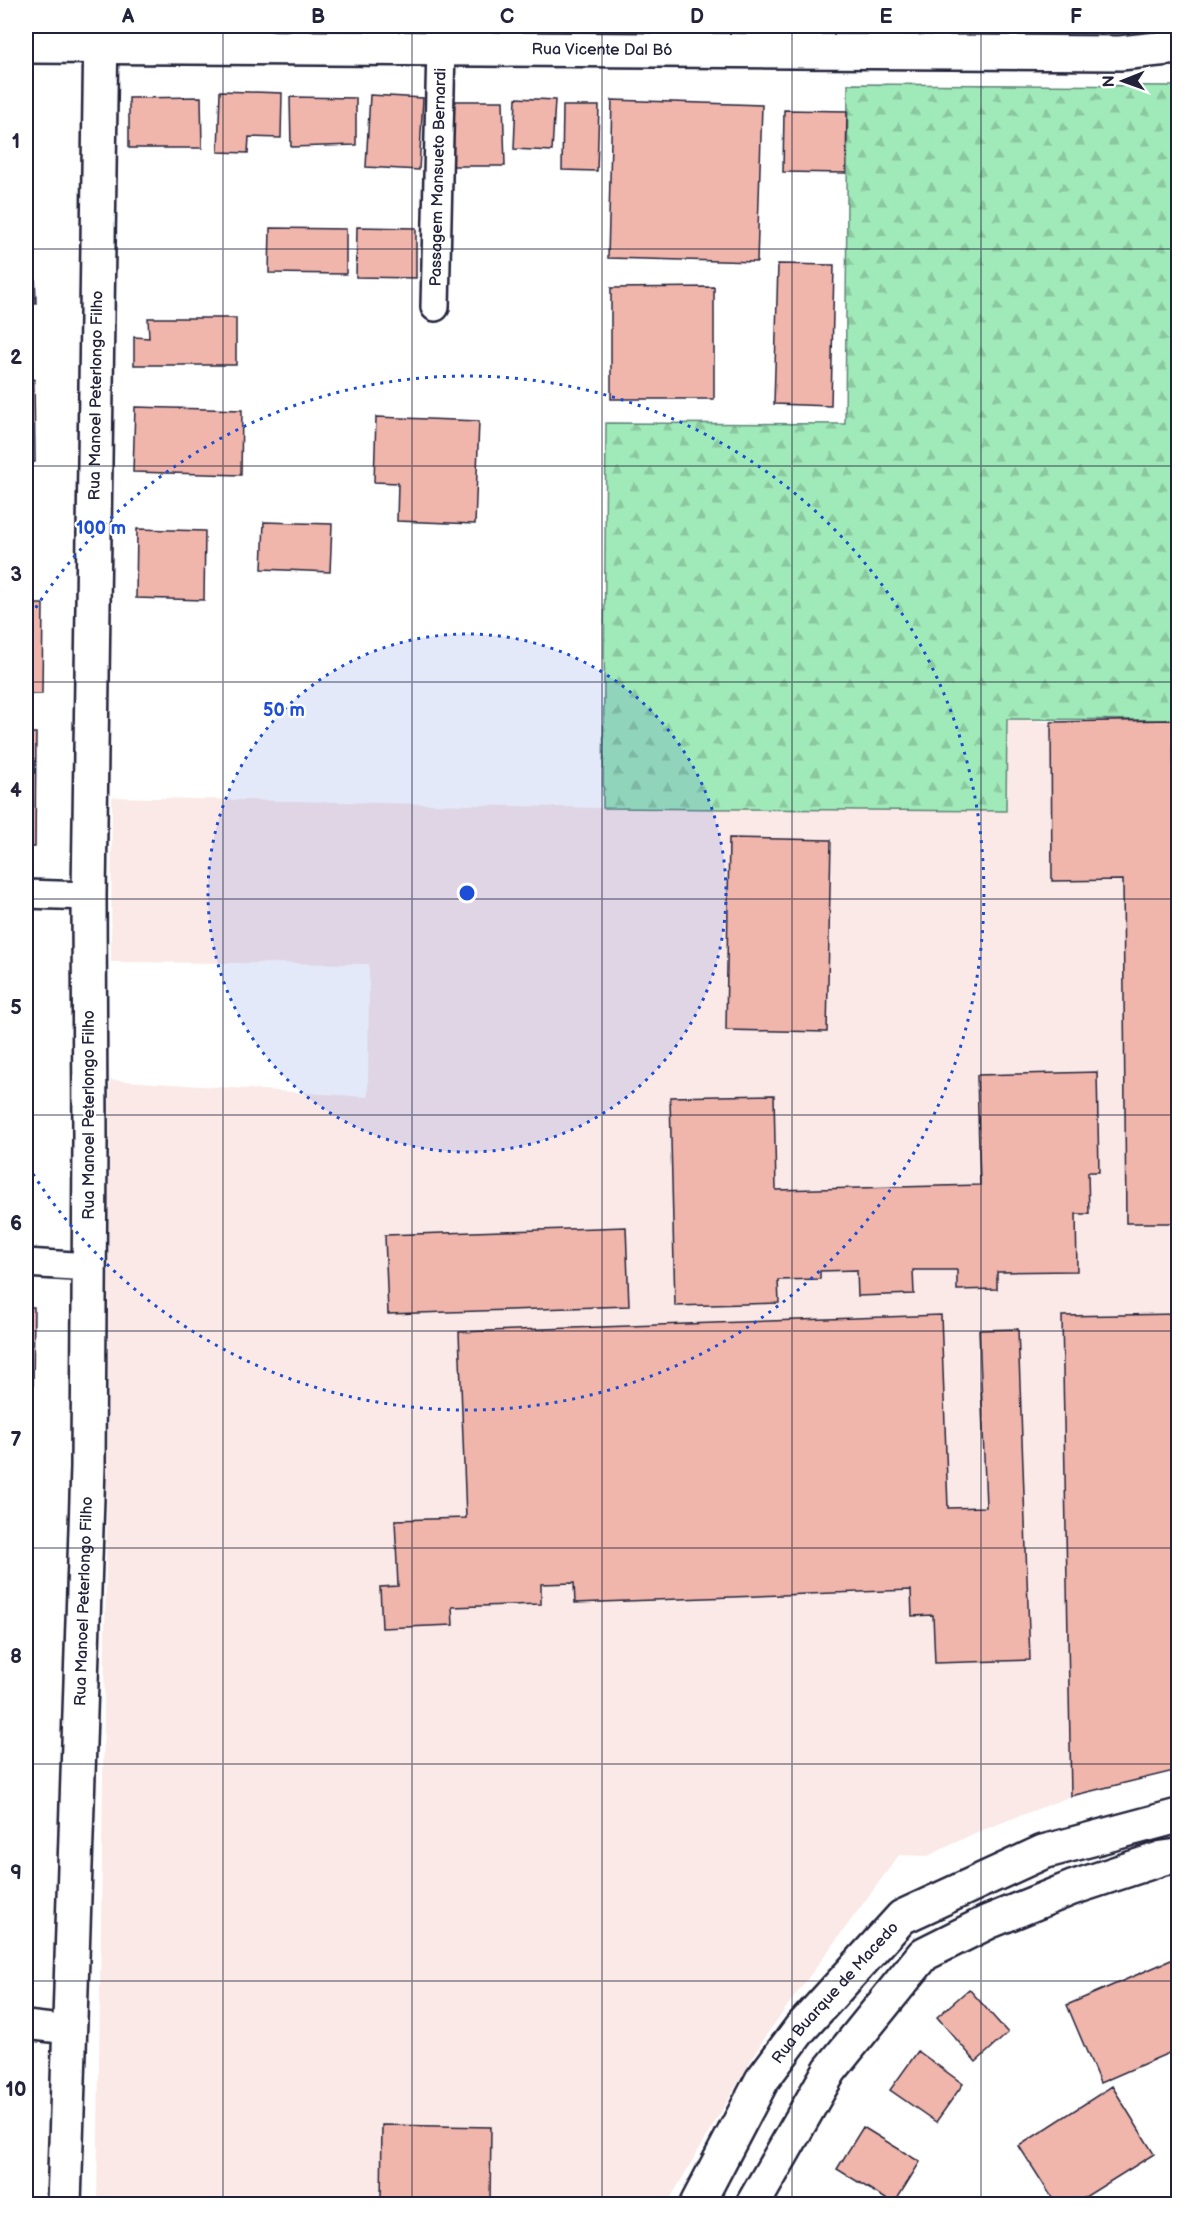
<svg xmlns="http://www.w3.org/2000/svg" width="1204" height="2230" font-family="'Balsamiq Sans',sans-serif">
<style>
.built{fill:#fae9e6}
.forest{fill:url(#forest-firs);stroke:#61867a;stroke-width:1.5}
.building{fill:#f0b5ab;stroke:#22223b;stroke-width:1.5}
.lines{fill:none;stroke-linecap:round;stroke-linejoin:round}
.street-casing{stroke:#22223b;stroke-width:32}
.secondary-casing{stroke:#22223b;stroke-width:38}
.street{stroke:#fff;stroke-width:27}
.secondary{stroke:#fff;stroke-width:33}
.grid{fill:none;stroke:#22223b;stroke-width:1.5;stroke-opacity:0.55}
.ring{fill:none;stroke:#1d4ed8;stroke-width:3;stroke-dasharray:3 6}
.labels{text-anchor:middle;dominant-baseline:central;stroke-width:4.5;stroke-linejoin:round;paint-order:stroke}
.street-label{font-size:16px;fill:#22223b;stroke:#fff}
.centre{fill:#1d4ed8;stroke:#fff;stroke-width:3}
.ring-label{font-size:18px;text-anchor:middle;font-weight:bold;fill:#1d4ed8;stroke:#fff;stroke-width:4.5;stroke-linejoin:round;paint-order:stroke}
.neatline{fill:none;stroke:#22223b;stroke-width:2}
.grid-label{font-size:20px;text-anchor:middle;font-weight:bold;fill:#22223b}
</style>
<defs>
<pattern id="forest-firs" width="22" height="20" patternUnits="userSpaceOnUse" patternTransform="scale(1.5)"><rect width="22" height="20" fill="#a0e9b8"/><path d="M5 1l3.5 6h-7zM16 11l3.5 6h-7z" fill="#8ac89f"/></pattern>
</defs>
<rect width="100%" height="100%" fill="#fff"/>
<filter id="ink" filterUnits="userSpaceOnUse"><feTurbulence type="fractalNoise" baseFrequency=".0167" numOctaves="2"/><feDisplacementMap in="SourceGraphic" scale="12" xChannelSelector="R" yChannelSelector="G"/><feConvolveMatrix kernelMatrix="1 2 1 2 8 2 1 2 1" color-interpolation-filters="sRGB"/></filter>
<g filter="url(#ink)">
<path class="built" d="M 1006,719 L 1051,722 L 1173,720 L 1178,1057 L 1178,1770 L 1071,1796 L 975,1833 L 928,1856 L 899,1855 L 766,2035 L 667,2204 L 97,2204 L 108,1433 L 110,1080 L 368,1097 L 369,964 L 111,962 L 112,797 L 603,808 L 1005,811 Z"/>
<path class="forest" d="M 848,84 L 1177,86 L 1173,720 L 1007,719 L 1006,811 L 603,808 L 606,423 L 845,424 Z"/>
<path class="building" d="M 220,91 L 282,93 L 281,138 L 249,137 L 248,153 L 218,152 Z
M 370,95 L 423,98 L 419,170 L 366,167 Z
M 201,97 L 202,148 L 129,148 L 129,98 Z
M 290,97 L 356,98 L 356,145 L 291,147 Z
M 516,98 L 555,100 L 552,151 L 514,149 Z
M 612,100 L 762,105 L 757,262 L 608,258 Z
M 453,101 L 503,101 L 505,166 L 451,166 Z
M 563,106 L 599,106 L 597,171 L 562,170 Z
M 784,110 L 847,111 L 846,173 L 783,172 Z
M 357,227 L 416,228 L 416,278 L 356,277 Z
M 270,228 L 346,229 L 346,274 L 269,273 Z
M 26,242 L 34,242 L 36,303 L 26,304 Z
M 778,264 L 834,265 L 831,406 L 774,404 Z
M 714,287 L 714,399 L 611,399 L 611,288 Z
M 148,318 L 236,318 L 236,365 L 134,365 L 134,337 L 149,338 Z
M 26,379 L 34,379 L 35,462 L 26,462 Z
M 135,407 L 242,410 L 241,475 L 133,472 Z
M 376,417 L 479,421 L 475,524 L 397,521 L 398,483 L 374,482 Z
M 264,522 L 332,524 L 330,572 L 262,569 Z
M 137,529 L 205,531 L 204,600 L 136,598 Z
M 26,604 L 43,604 L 42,694 L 26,694 Z
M 1173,720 L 1178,1057 L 1178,1223 L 1126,1223 L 1123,880 L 1052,881 L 1051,722 Z
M 26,733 L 36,733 L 35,847 L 26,847 Z
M 729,838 L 831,840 L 827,1032 L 726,1030 Z
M 1097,1072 L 1099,1172 L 1088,1172 L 1089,1214 L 1076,1214 L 1077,1271 L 997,1272 L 997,1289 L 957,1290 L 957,1270 L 913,1270 L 914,1294 L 858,1296 L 857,1270 L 820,1271 L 820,1279 L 778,1280 L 779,1303 L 675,1306 L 670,1097 L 774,1095 L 776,1190 L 980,1185 L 977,1075 Z
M 626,1227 L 629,1306 L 388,1314 L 385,1235 Z
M 26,1307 L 34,1307 L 33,1390 L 26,1390 Z
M 1178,1314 L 1178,1770 L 1071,1796 L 1062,1316 Z
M 941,1315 L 948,1508 L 986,1507 L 979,1330 L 1018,1329 L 1030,1660 L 935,1663 L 933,1615 L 912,1616 L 911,1590 L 575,1603 L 574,1583 L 541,1584 L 541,1604 L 452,1607 L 453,1625 L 382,1628 L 380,1587 L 398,1586 L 395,1520 L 466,1518 L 459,1332 Z
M 1178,1957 L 1178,2049 L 1100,2083 L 1067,2005 Z
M 969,1989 L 1008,2033 L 976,2062 L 937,2017 Z
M 918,2051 L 963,2084 L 936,2122 L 890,2090 Z
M 1112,2086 L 1154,2154 L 1074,2204 L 1056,2204 L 1019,2146 Z
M 382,2125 L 491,2127 L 490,2204 L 381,2204 Z
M 863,2127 L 920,2162 L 894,2204 L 837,2169 Z
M 26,2129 L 28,2129 L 28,2198 L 26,2198 Z"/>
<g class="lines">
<g class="street-casing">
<g id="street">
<path id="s1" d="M 435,307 L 441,47"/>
<path d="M 26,894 L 89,896"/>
<path d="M 26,1263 L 89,1267"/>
<path d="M 26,2025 L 69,2030"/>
</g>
</g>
<g class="secondary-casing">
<g id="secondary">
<path id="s2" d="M 26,46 L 1120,53 L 1178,47"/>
<path id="s3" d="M 64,2204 L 88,1467 L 90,1140 L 89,896 L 101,26"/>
<path id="s4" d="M 697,2204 L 762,2080 L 800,2029 L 902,1917 L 1043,1852 L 1178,1816"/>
<path d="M 753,2204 L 830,2070 L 924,1954 L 988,1922 L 1072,1888 L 1163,1858 L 1178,1856"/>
</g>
</g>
<use href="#street" class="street"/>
<use href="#secondary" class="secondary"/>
</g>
</g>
<path class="grid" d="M 223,26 L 223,2204M 412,26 L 412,2204M 602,26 L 602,2204M 792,26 L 792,2204M 981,26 L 981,2204M 26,249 L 1178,249M 26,466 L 1178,466M 26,682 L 1178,682M 26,899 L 1178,899M 26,1115 L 1178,1115M 26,1331 L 1178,1331M 26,1548 L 1178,1548M 26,1764 L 1178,1764M 26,1981 L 1178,1981"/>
<circle cx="467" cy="893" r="259" fill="#1d4ed8" fill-opacity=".12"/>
<g class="ring">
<circle cx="467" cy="893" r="259"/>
<path d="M26 623A517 517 0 1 1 26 1163"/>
</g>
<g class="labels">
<g class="street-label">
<text stroke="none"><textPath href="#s2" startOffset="576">Rua Vicente Dal Bó</textPath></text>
<text stroke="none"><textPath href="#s1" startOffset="130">Passagem Mansueto Bernardi</textPath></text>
<text stroke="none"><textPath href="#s3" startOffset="1809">Rua Manoel Peterlongo Filho</textPath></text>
<text transform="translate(89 1115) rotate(-90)">Rua Manoel Peterlongo Filho</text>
<text stroke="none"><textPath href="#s3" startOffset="603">Rua Manoel Peterlongo Filho</textPath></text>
<text stroke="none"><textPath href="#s4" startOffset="254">Rua Buarque de Macedo</textPath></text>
</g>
</g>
<circle cx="467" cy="893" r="9" class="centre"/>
<g class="ring-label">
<text x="101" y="534">100 m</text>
<text x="284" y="716">50 m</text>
</g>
<rect width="1204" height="2230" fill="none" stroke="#fff" stroke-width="66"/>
<g transform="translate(1123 81) rotate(269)" stroke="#ffffff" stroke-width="4.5" paint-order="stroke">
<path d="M0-4.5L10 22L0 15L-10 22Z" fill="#22223b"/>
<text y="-9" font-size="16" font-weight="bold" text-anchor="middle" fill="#22223b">N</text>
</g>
<rect x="33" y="33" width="1138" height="2164" class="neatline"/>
<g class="grid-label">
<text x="128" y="23">A</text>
<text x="318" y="23">B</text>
<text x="507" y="23">C</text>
<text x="697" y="23">D</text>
<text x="886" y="23">E</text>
<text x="1076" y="23">F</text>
<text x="16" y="148">1</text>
<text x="16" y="364">2</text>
<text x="16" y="581">3</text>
<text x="16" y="797">4</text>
<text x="16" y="1014">5</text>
<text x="16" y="1230">6</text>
<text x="16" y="1446">7</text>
<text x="16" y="1663">8</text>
<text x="16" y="1879">9</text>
<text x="16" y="2096">10</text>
</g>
</svg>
